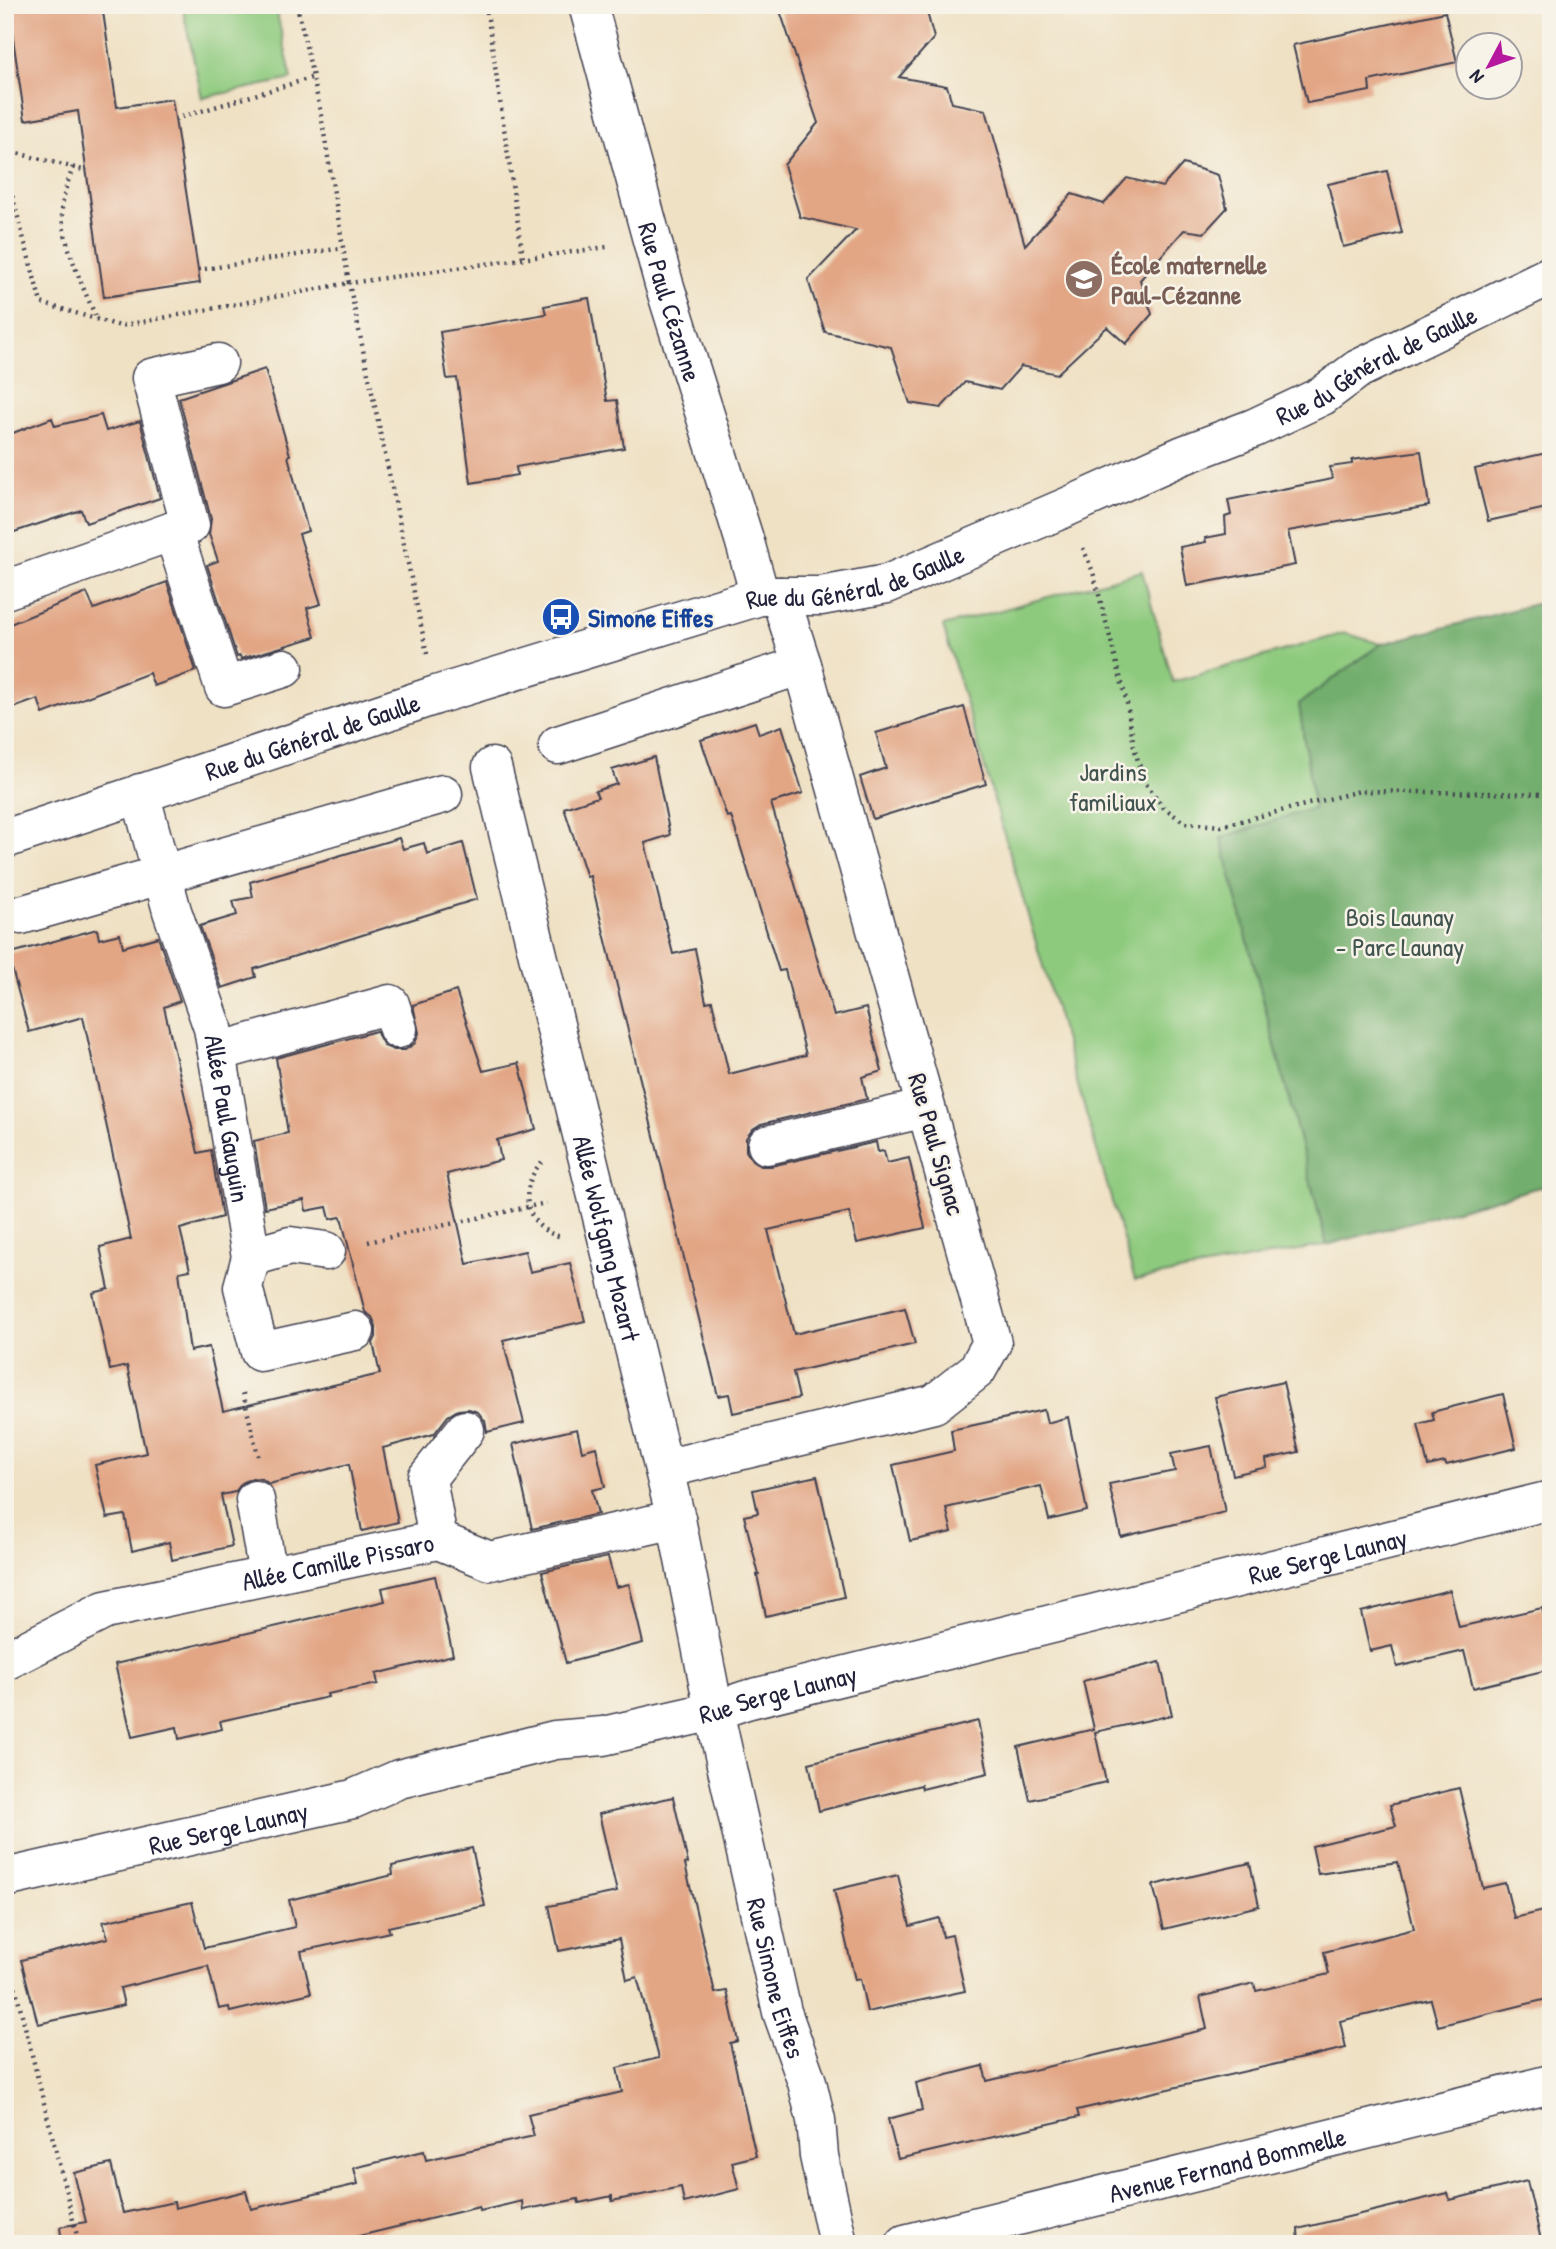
<svg xmlns="http://www.w3.org/2000/svg" width="1556" height="2249" font-family="'Patrick Hand',sans-serif">
<style>
.green{fill:#8eca7e;stroke:#58765c;stroke-width:2}
.forest{fill:#72ae6d;stroke:#4a6854;stroke-width:2}
.building{fill:#e2a685}
.lines{fill:none;stroke-linecap:round;stroke-linejoin:round}
.minor-casing{stroke:#413f50;stroke-width:41}
.path{stroke:#413f50;stroke-width:4.5;stroke-dasharray:2 5;stroke-linecap:butt}
.minor{stroke:#fff;stroke-width:38}
.labels{text-anchor:middle;dominant-baseline:central;stroke-width:5;stroke-linejoin:round;paint-order:stroke}
.education-label{font-size:26px;font-weight:bold;fill:#785e54;stroke:#f7f3e8;text-anchor:start}
.street-label{font-size:26px;fill:#22223b;stroke:#f7f3e8}
.transit-label{font-size:26px;font-weight:bold;fill:#164399;stroke:#f7f3e8;text-anchor:start}
.park-label{font-size:26px;fill:#42544f;stroke:#f7f3e8}
</style>
<rect width="100%" height="100%" fill="#f7f3e8"/>
<filter id="ink" filterUnits="userSpaceOnUse"><feTurbulence type="fractalNoise" baseFrequency=".0143" numOctaves="2"/><feDisplacementMap in="SourceGraphic" scale="14" xChannelSelector="R" yChannelSelector="G"/><feConvolveMatrix kernelMatrix="1 2 1 2 8 2 1 2 1" color-interpolation-filters="sRGB"/></filter>
<filter id="wash" filterUnits="userSpaceOnUse"><feTurbulence type="fractalNoise" baseFrequency=".00686" numOctaves="4" result="noise"/><feDisplacementMap in="SourceGraphic" scale="28" xChannelSelector="R" yChannelSelector="G"/><feGaussianBlur stdDeviation="1.57" result="paint"/><feColorMatrix in="noise" values="0 0 0 0 0 0 0 0 0 0 0 0 0 0 0 0 0 1.4 0 .05"/><feComposite in="paint" operator="in"/></filter>
<g filter="url(#wash)">
<rect width="100%" height="100%" fill="#efe1c4"/>
<path class="green" d="M 182,5 L 275,5 L 292,79 L 202,98 Z
M 1142,571 L 1173,682 L 1345,633 L 1381,644 L 1299,704 L 1315,808 L 1221,838 L 1327,1245 L 1135,1280 L 943,626 Z"/>
<path class="forest" d="M 1551,600 L 1551,1184 L 1327,1245 L 1221,838 L 1314,808 L 1299,704 L 1381,644 Z"/>
<g id="blocks">
<path class="building" d="M 8,5 L 102,5 L 117,107 L 172,99 L 200,283 L 104,297 L 78,111 L 25,120 Z
M 778,5 L 925,5 L 934,38 L 899,77 L 947,86 L 952,103 L 986,110 L 1025,245 L 1072,194 L 1104,204 L 1127,178 L 1162,187 L 1183,164 L 1218,175 L 1227,208 L 1204,233 L 1184,230 L 1140,280 L 1152,314 L 1126,344 L 1107,327 L 1057,374 L 1021,366 L 1000,390 L 965,382 L 941,408 L 910,403 L 891,347 L 825,332 L 808,280 L 856,230 L 800,217 L 784,165 L 818,123 Z
M 1445,12 L 1457,62 L 1369,81 L 1370,91 L 1307,103 L 1293,45 Z
M 1387,171 L 1402,233 L 1343,247 L 1328,184 Z
M 589,298 L 607,401 L 617,400 L 624,448 L 516,467 L 517,475 L 471,483 L 457,378 L 447,379 L 440,332 L 546,314 L 544,306 Z
M 265,369 L 290,455 L 288,456 L 308,531 L 299,534 L 321,604 L 307,608 L 315,637 L 241,659 L 240,656 L 237,657 L 207,565 L 218,561 L 209,534 L 211,519 L 179,398 Z
M 101,415 L 106,431 L 140,421 L 160,498 L 86,523 L 81,510 L 5,535 L 5,436 L 52,418 L 55,426 Z
M 1421,451 L 1429,506 L 1288,531 L 1295,565 L 1187,586 L 1180,547 L 1206,542 L 1205,538 L 1226,534 L 1225,517 L 1231,515 L 1228,500 L 1332,479 L 1330,467 L 1352,464 L 1352,460 Z
M 1551,452 L 1551,507 L 1488,521 L 1475,469 Z
M 167,582 L 196,671 L 154,686 L 149,673 L 43,714 L 38,699 L 5,711 L 5,626 L 87,593 L 94,609 Z
M 964,707 L 986,784 L 873,819 L 860,777 L 886,768 L 876,733 Z
M 755,722 L 759,734 L 782,726 L 803,793 L 771,803 L 834,1016 L 866,1008 L 882,1071 L 862,1077 L 867,1099 L 761,1124 L 753,1129 L 746,1138 L 746,1151 L 752,1160 L 761,1166 L 771,1166 L 876,1142 L 878,1152 L 884,1151 L 887,1163 L 909,1158 L 925,1228 L 857,1243 L 849,1212 L 768,1230 L 794,1334 L 905,1308 L 915,1344 L 793,1372 L 799,1398 L 733,1413 L 729,1394 L 718,1396 L 590,876 L 587,877 L 564,808 L 598,797 L 595,791 L 617,784 L 612,770 L 654,757 L 670,835 L 645,843 L 673,954 L 695,949 L 706,1002 L 712,1001 L 729,1074 L 806,1055 L 785,970 L 779,971 L 731,816 L 727,817 L 701,740 Z
M 399,838 L 403,849 L 424,843 L 427,854 L 463,843 L 477,899 L 254,969 L 256,977 L 222,988 L 200,926 L 237,915 L 233,901 L 253,897 L 250,882 Z
M 97,929 L 99,939 L 120,934 L 123,947 L 158,937 L 180,1001 L 164,1007 L 198,1153 L 211,1150 L 222,1217 L 180,1229 L 190,1270 L 179,1272 L 190,1351 L 209,1347 L 223,1411 L 380,1374 L 373,1343 L 376,1337 L 376,1326 L 372,1317 L 365,1312 L 341,1217 L 330,1219 L 327,1207 L 306,1211 L 304,1200 L 265,1208 L 254,1141 L 288,1133 L 276,1058 L 376,1031 L 384,1046 L 394,1050 L 405,1050 L 415,1043 L 419,1033 L 413,1005 L 456,991 L 483,1071 L 519,1063 L 536,1129 L 497,1140 L 501,1160 L 447,1174 L 467,1264 L 525,1251 L 530,1272 L 570,1263 L 585,1321 L 503,1340 L 524,1423 L 487,1432 L 485,1421 L 478,1412 L 469,1409 L 458,1410 L 448,1416 L 434,1434 L 383,1448 L 398,1522 L 362,1531 L 349,1464 L 269,1484 L 262,1479 L 252,1478 L 242,1483 L 235,1492 L 221,1495 L 232,1546 L 172,1560 L 169,1542 L 132,1551 L 125,1515 L 107,1518 L 95,1465 L 146,1453 L 127,1366 L 110,1370 L 93,1293 L 109,1289 L 100,1247 L 131,1239 L 83,1017 L 29,1032 L 8,954 Z
M 1283,1382 L 1299,1452 L 1266,1459 L 1267,1467 L 1233,1475 L 1215,1397 Z
M 1503,1394 L 1516,1448 L 1446,1465 L 1445,1462 L 1428,1466 L 1418,1424 L 1434,1420 L 1432,1412 Z
M 1044,1410 L 1047,1423 L 1068,1417 L 1087,1511 L 1049,1520 L 1041,1486 L 946,1508 L 952,1532 L 910,1541 L 893,1465 L 954,1451 L 951,1430 Z
M 577,1429 L 582,1451 L 596,1447 L 605,1487 L 592,1490 L 598,1514 L 532,1529 L 513,1444 Z
M 1211,1446 L 1225,1512 L 1121,1537 L 1109,1484 L 1175,1471 L 1171,1454 Z
M 817,1476 L 844,1597 L 766,1616 L 757,1575 L 759,1575 L 744,1516 L 758,1513 L 753,1490 Z
M 608,1557 L 616,1587 L 629,1584 L 643,1643 L 566,1663 L 542,1572 Z
M 435,1576 L 453,1655 L 376,1674 L 378,1684 L 327,1694 L 328,1697 L 220,1721 L 222,1729 L 179,1739 L 177,1727 L 132,1737 L 115,1664 L 385,1601 L 382,1588 Z
M 1450,1590 L 1459,1627 L 1542,1608 L 1551,1645 L 1551,1669 L 1473,1688 L 1464,1651 L 1397,1667 L 1392,1646 L 1370,1651 L 1361,1612 Z
M 1160,1662 L 1172,1715 L 1095,1732 L 1106,1782 L 1030,1800 L 1018,1747 L 1094,1729 L 1083,1681 Z
M 978,1721 L 988,1773 L 922,1789 L 921,1785 L 819,1811 L 809,1763 Z
M 1459,1788 L 1483,1888 L 1505,1883 L 1514,1918 L 1551,1909 L 1551,1998 L 1438,2026 L 1431,2000 L 1340,2021 L 1346,2048 L 1077,2110 L 1079,2117 L 898,2159 L 888,2119 L 922,2110 L 916,2083 L 983,2066 L 987,2081 L 1207,2029 L 1200,1997 L 1254,1983 L 1256,1991 L 1329,1974 L 1324,1952 L 1414,1929 L 1398,1862 L 1318,1874 L 1312,1846 L 1396,1826 L 1390,1805 Z
M 673,1797 L 688,1863 L 685,1864 L 715,1993 L 727,1991 L 738,2041 L 730,2043 L 756,2156 L 732,2162 L 739,2189 L 684,2203 L 681,2187 L 612,2201 L 612,2196 L 579,2203 L 578,2199 L 523,2210 L 522,2201 L 480,2211 L 479,2207 L 326,2244 L 62,2244 L 60,2227 L 86,2222 L 74,2173 L 111,2164 L 123,2213 L 174,2202 L 175,2208 L 246,2191 L 251,2209 L 358,2184 L 354,2168 L 424,2151 L 426,2160 L 534,2136 L 528,2114 L 622,2092 L 617,2068 L 659,2058 L 637,1977 L 627,1980 L 619,1939 L 559,1951 L 549,1906 L 617,1892 L 599,1814 Z
M 472,1848 L 485,1906 L 388,1927 L 390,1932 L 301,1951 L 311,1993 L 230,2012 L 229,2007 L 219,2009 L 208,1966 L 120,1988 L 124,2005 L 38,2024 L 21,1960 L 108,1938 L 103,1922 L 192,1902 L 204,1948 L 295,1927 L 289,1900 L 393,1875 L 392,1866 Z
M 1250,1863 L 1259,1906 L 1164,1929 L 1153,1885 Z
M 898,1875 L 910,1926 L 939,1918 L 943,1937 L 952,1935 L 965,1991 L 867,2012 L 860,1979 L 855,1980 L 834,1890 Z
M 1527,2181 L 1542,2244 L 1299,2244 L 1298,2229 L 1448,2193 L 1450,2200 Z"/>
</g>
</g>
<g filter="url(#ink)">
<use href="#blocks" fill-opacity="0" stroke="#413f50" stroke-width="2"/>
<g class="lines">
<g class="minor-casing">
<g id="minor">
<path id="s1" d="M 588,5 L 664,284 L 744,539 L 760,596"/>
<path d="M 218,363 L 151,378 L 190,525 L 173,531 L 224,687 L 284,668"/>
<path d="M 5,590 L 173,531"/>
<path d="M 558,745 L 802,665"/>
<path id="s2" d="M 492,767 L 676,1519 L 714,1711 L 782,2012 L 807,2082 L 816,2120 L 819,2156 L 838,2244"/>
<path id="s3" d="M 140,793 L 172,911 L 213,1028 L 251,1257 L 243,1287 L 260,1352 L 355,1331"/>
<path id="s4" d="M 5,839 L 436,695 L 760,596 L 821,596 L 887,584 L 1067,507 L 1181,456 L 1254,428 L 1322,396 L 1358,369 L 1551,275"/>
<path d="M 21,915 L 443,794"/>
<path d="M 217,1052 L 390,1004 L 398,1029"/>
<path d="M 767,1145 L 926,1108"/>
<path d="M 251,1257 L 290,1246 L 326,1251"/>
<path d="M 664,1469 L 934,1404 L 977,1370 L 992,1343 L 802,665 L 780,596"/>
<path d="M 255,1500 L 268,1575"/>
<path d="M 438,1540 L 427,1478 L 465,1430"/>
<path id="s5" d="M 5,1661 L 105,1610 L 438,1540 L 490,1561 L 676,1519"/>
<path id="s6" d="M 5,1878 L 353,1799 L 399,1779 L 555,1740 L 603,1736 L 714,1711 L 746,1700 L 1551,1500"/>
<path id="s7" d="M 905,2244 L 1551,2084"/>
</g>
</g>
<path class="path" d="M 486,5 L 523,258
M 5,9 L 9,10
M 175,119 L 314,77
M 5,150 L 87,171
M 73,167 C 68,182 61,199 62,215 C 63,243 85,293 97,319
M 5,169 L 41,303 L 120,326 L 349,283 L 320,109 L 297,5
M 198,270 L 343,248
M 1083,548 L 1093,572 L 1127,703 L 1134,747 L 1144,781 L 1164,808 L 1185,823 L 1221,826 L 1360,791 L 1551,794
M 427,654 L 349,283 L 607,247
M 542,1162 C 517,1188 524,1229 562,1237
M 368,1242 L 546,1203
M 243,1393 L 258,1456
M 5,1946 L 79,2244"/>
<use href="#minor" class="minor"/>
</g>
</g>
<defs>
<g id="school-disc" transform="scale(2.0125)"><circle r="9.5" fill="#8d6e63" stroke="#f7f3e8"/><path d="M0-5L7-2L0 1L-7-2ZM-4 1L0 2.5L4 1V4Q0 6-4 4Z" fill="#fff"/></g>
<g id="bus-disc" transform="scale(2.0125)"><circle r="9.5" fill="#1a4fb4" stroke="#f7f3e8"/><path d="M-5-6H5V4H4V6H2V4H-2V6H-4V4H-5ZM-3.5-4V0h7V-4ZM-3.5 1.2v1.5H-2V1.2ZM2 1.2v1.5H3.5V1.2Z" fill="#fff"/></g>
</defs>
<g fill-rule="evenodd">
<use href="#school-disc" x="1084" y="279"/>
<use href="#bus-disc" x="561" y="617"/>
</g>
<g class="labels">
<g class="education-label">
<text x="1111" y="264">École maternelle<tspan x="1111" dy="30">Paul-Cézanne</tspan></text>
</g>
<g class="street-label">
<text stroke="none"><textPath href="#s1" startOffset="308">Rue Paul Cézanne</textPath></text>
<text stroke="none"><textPath href="#s4" startOffset="1458">Rue du Général de Gaulle</textPath></text>
<text stroke="none"><textPath href="#s4" startOffset="891">Rue du Général de Gaulle</textPath></text>
<text stroke="none"><textPath href="#s4" startOffset="324">Rue du Général de Gaulle</textPath></text>
<text stroke="none"><textPath href="#s3" startOffset="338">Allée Paul Gauguin</textPath></text>
<text transform="translate(937 1144) rotate(74)">Rue Paul Signac</text>
<text stroke="none"><textPath href="#s2" startOffset="485">Allée Wolfgang Mozart</textPath></text>
<text stroke="none"><textPath href="#s6" startOffset="1363">Rue Serge Launay</textPath></text>
<text stroke="none"><textPath href="#s5" startOffset="350">Allée Camille Pissaro</textPath></text>
<text stroke="none"><textPath href="#s6" startOffset="796">Rue Serge Launay</textPath></text>
<text stroke="none"><textPath href="#s6" startOffset="229">Rue Serge Launay</textPath></text>
<text stroke="none"><textPath href="#s2" startOffset="1244">Rue Simone Eiffes</textPath></text>
<text stroke="none"><textPath href="#s7" startOffset="332">Avenue Fernand Bommelle</textPath></text>
</g>
<g class="transit-label">
<text x="588" y="617">Simone Eiffes</text>
</g>
<g class="park-label">
<text x="1113" y="771">Jardins<tspan x="1113" dy="30">familiaux</tspan></text>
<text x="1400" y="916">Bois Launay<tspan x="1400" dy="30">- Parc Launay</tspan></text>
</g>
</g>
<rect width="1556" height="2249" fill="none" stroke="#f7f3e8" stroke-width="28"/>
<g transform="translate(1489 66) rotate(229)"><circle r="33" fill="#f7f3e8" stroke="#a29fa3" stroke-width="2"/>
<path d="M0-5L12 26L0 18L-12 26Z" fill="#b5179e"/>
<text y="-10" font-size="19" font-weight="bold" text-anchor="middle" fill="#22223b">N</text>
</g>
</svg>
